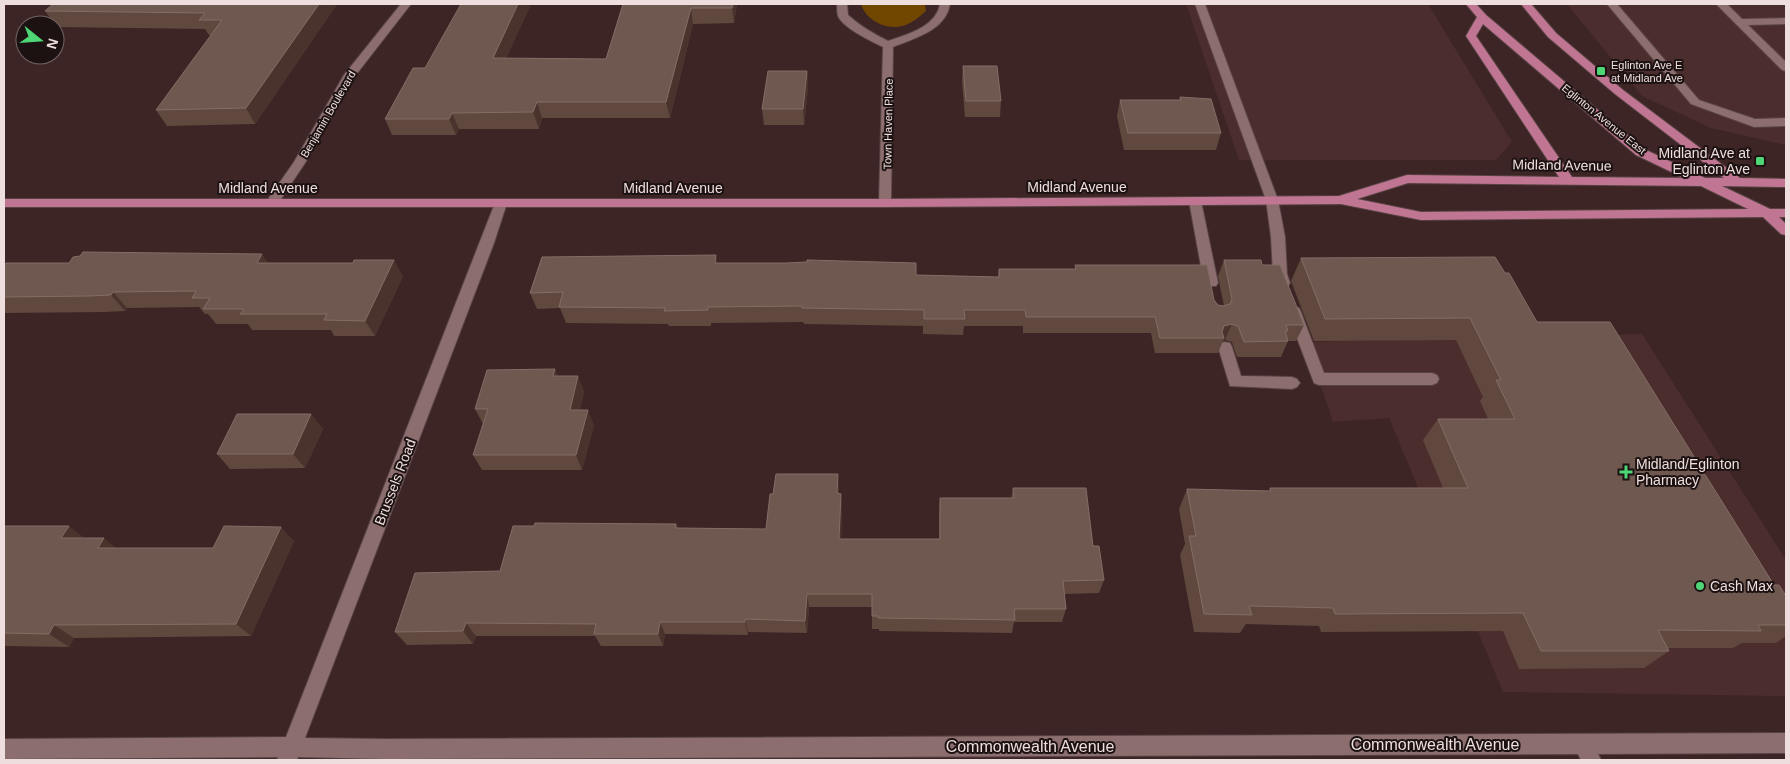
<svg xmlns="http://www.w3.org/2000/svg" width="1790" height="764" font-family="Arial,sans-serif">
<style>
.built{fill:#4c2d2d}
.green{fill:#714700}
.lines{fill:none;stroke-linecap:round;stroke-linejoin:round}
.minor-casing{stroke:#584344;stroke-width:2}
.major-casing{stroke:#584344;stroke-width:2}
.minor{fill:#8c6e6e;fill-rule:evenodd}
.major{fill:#c07692;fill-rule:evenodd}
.wall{fill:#60483f}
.shaded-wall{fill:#4b332d}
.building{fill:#6f5850;stroke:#836d66}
.poi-dot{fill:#4ed676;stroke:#1d1212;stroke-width:2}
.labels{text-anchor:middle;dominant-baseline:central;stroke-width:4;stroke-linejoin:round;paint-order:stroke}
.far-poi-label{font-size:11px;fill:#efdede;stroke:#1d1212;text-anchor:start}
.far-street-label{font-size:11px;fill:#efdede;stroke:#1d1212}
.poi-label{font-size:14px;fill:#efdede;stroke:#1d1212;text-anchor:start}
.street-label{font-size:14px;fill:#efdede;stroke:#1d1212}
.near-street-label{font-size:16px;fill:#efdede;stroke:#1d1212}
</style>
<rect width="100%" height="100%" fill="#3d2525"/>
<path class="built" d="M 1186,4 L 1428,4 L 1512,142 L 1496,160 L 1239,160 Z
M 1567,4 L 1786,4 L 1786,145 L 1711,128 L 1642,96 Z
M 1642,334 L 1786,560 L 1786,696 L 1503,692 L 1389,418 L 1333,422 L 1306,342 Z"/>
<path class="green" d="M 861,4 L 925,4 L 926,11 C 921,15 916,20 910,23 C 892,33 867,23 861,4 Z"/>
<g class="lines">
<g class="minor-casing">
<path id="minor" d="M 401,4 L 411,4 L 355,76 L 305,163 L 277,205 L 267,205 L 266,202 L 294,162 L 344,75 Z
M 837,4 L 847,4 L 848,15 C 860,26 874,34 888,41 C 908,34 936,27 940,4 L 950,4 C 946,30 915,38 893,47 L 891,203 L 885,207 L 879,203 L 883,47 C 871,41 843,28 838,16 C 837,13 837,8 837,4 Z
M 1195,4 L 1205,4 L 1278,200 L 1285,237 L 1287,274 L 1290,283 L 1288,286 L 1278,286 L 1273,274 L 1271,237 L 1266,200 Z
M 1607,4 L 1617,4 L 1699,100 L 1755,119 L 1786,118 L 1786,126 L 1754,127 L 1691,104 Z
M 1716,4 L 1727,4 L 1742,19 L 1786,18 L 1786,24 L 1748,25 L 1786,62 L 1786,71 L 1782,70 Z
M 1195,197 L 1201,201 L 1218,283 L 1216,286 L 1206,286 L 1204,283 L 1189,201 Z
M 501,199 L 507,203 L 494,243 L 305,738 L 385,739 L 1786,733 L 1786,753 L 1598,754 L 1601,760 L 1581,760 L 1578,754 L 385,759 L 298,757 L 297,760 L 277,760 L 278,757 L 4,759 L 4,739 L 286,737 L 495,203 Z
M 1294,307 L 1299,308 L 1301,312 L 1324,373 L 1432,373 L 1437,375 L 1439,379 L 1437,383 L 1432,385 L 1319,385 L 1314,383 L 1287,312 L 1289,308 Z
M 1225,342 L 1230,343 L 1232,347 L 1241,376 L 1292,377 L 1297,379 L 1300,383 L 1297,387 L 1292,389 L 1230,386 L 1218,347 L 1220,343 Z"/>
</g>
<g class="major-casing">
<path id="major" d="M 1466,4 L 1476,4 L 1486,15 L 1644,149 L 1705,178 L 1724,178 L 1615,94 L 1548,37 L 1521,4 L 1531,4 L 1556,33 L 1623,90 L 1740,178 L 1786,179 L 1786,187 L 1722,186 L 1770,209 L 1786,209 L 1786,217 L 1779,217 L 1786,224 L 1786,235 L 1781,234 L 1763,217 L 1421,220 L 1341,204 L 885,207 L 4,207 L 4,199 L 885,199 L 1339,196 L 1407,175 L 1559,177 L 1466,36 L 1477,17 ZM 1483,24 L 1636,155 L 1684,178 L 1572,177 L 1476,36 ZM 1408,183 L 1701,186 L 1748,209 L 1421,212 L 1357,199 Z"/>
</g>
<use href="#minor" class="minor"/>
<use href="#major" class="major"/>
</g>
<path class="wall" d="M 53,4 L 337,4 L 255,124 L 167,126 L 156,110 L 211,35 L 209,35 L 205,29 L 57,27 L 45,11 Z
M 531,4 L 506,58 L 606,59 L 623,4 L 737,4 L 734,23 L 693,24 L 670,118 L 542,118 L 539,129 L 459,129 L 456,135 L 392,135 L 385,119 L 425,68 Z
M 963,66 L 1001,101 L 1000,117 L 965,117 L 962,82 Z
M 807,71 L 808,87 L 804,125 L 764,125 L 762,109 Z
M 1180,97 L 1221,133 L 1216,150 L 1124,150 L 1117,116 L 1120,100 L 1179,100 Z
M 1301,258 L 1505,273 L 1537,322 L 1774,585 L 1786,596 L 1786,636 L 1776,643 L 1742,643 L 1733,648 L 1668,648 L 1669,651 L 1644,668 L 1519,669 L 1503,631 L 1321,632 L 1319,626 L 1246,624 L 1240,633 L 1194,632 L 1180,555 L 1185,544 L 1179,509 L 1187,489 L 1269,491 L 1270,488 L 1443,488 L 1423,440 L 1438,419 L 1488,419 L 1480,401 L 1483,397 L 1456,340 L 1314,341 L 1291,281 Z
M 1224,260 L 1262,265 L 1304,325 L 1296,341 L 1288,341 L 1281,357 L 1237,357 L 1232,342 L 1225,340 L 1223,341 L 1218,353 L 1155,353 L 1151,333 L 1023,333 L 1023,326 L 964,326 L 963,335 L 923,334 L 923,326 L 804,324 L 803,322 L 711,323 L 711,326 L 669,326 L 668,324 L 566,323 L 560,308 L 537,309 L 530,293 L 718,263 L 916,275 L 998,277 L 999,269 L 1075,269 L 1075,265 L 1214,300 L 1218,305 L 1224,306 L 1218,276 Z
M 69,263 L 268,263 L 403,276 L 375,336 L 334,336 L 331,330 L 252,330 L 248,324 L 216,324 L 208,314 L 205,314 L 199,307 L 127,308 L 125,311 L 104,312 L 4,313 L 4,265 Z
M 558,376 L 584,391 L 580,410 L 594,425 L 582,470 L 482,470 L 473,455 L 483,424 L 475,409 Z
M 311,414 L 323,429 L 305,468 L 230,469 L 217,454 Z
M 1013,488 L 1093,546 L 1104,580 L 1099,593 L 1064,594 L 1066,609 L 1062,622 L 1014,622 L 1012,633 L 879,631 L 879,629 L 872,629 L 872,607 L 809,607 L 807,633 L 748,632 L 748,635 L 665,634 L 663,646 L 601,646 L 595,636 L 476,636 L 473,644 L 407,645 L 395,632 L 500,571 L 676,524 L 678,528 L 766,529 L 839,489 L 839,493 L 842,508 L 841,539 L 939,539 L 939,512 L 940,498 L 1011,498 Z
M 4,526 L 85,538 L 116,548 L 213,548 L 294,541 L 251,636 L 74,638 L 69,647 L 4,646 Z"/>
<path class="shaded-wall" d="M 319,4 L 337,4 L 255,124 L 246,108 Z
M 518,4 L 531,4 L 499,74 L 493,58 Z
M 733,4 L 737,4 L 734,23 L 732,8 Z
M 691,8 L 693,24 L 670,118 L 666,102 Z
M 807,71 L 808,87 L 804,125 L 803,109 Z
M 537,102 L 542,118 L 539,129 L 533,112 Z
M 452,113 L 459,129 L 456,135 L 449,119 Z
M 262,254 L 273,270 L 257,263 Z
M 716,255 L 719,271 L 715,263 Z
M 394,260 L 403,276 L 375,336 L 365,321 Z
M 113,292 L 127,308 L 125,311 L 111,295 Z
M 1232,324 L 1225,340 L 1223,341 L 1224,338 L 1220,338 L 1224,326 Z
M 555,369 L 561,384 L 553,376 Z
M 578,376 L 584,391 L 577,425 L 570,410 Z
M 588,410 L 594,425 L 582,470 L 576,455 Z
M 311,414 L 323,429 L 305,468 L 293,454 Z
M 838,474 L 839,489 L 838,508 L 837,493 Z
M 841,494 L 842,508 L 841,553 L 839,539 Z
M 69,526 L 87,540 L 61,538 Z
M 281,527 L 294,541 L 251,636 L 236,624 Z
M 104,538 L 121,552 L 98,548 Z
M 807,594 L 809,607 L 807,633 L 805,621 Z
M 745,619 L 748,632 L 748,635 L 745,622 Z
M 660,622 L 665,634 L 663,646 L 658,634 Z
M 466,623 L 476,636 L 473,644 L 463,631 Z
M 54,625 L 74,638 L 69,647 L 49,634 Z"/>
<path class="building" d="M 53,4 L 319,4 L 246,108 L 156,110 L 222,20 L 199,20 L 205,13 L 45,11 Z
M 461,4 L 518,4 L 493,58 L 606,59 L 623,4 L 733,4 L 732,8 L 691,8 L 666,102 L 537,102 L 533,112 L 452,113 L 449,119 L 385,119 L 413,68 L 425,68 Z
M 963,66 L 997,66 L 1001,101 L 966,101 Z
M 768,71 L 807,71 L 803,109 L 762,109 Z
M 1180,97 L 1211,99 L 1221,133 L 1128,133 L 1120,100 L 1181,100 Z
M 83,252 L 262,254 L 257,263 L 353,263 L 354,260 L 394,260 L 365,321 L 324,320 L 327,314 L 240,314 L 244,309 L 203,309 L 210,298 L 192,298 L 196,291 L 113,292 L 111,295 L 89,296 L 4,297 L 4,265 L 6,263 L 69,263 L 73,257 L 80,256 Z
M 716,255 L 715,263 L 786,263 L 807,262 L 807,260 L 916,263 L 916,275 L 999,277 L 999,269 L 1076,269 L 1075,265 L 1207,265 L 1214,300 L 1218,305 L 1223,306 L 1230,304 L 1232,299 L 1224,260 L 1261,260 L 1262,265 L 1280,265 L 1304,325 L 1286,325 L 1288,331 L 1285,331 L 1288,341 L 1244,342 L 1238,326 L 1232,324 L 1224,326 L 1222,332 L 1224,338 L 1160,338 L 1155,317 L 1026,317 L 1025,310 L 964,310 L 965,319 L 924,319 L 924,310 L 802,308 L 802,306 L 708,307 L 708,310 L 664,311 L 665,308 L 559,307 L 563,292 L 530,293 L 542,257 Z
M 1495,257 L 1505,273 L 1509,273 L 1537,322 L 1610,322 L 1774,585 L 1779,585 L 1786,596 L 1786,625 L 1758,625 L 1761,631 L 1658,630 L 1669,651 L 1541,651 L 1523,613 L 1335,614 L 1333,608 L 1249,606 L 1252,615 L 1204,614 L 1189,536 L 1196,536 L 1187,489 L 1271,491 L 1270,488 L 1468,488 L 1438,419 L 1515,419 L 1496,380 L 1501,380 L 1470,318 L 1325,319 L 1301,258 Z
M 555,369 L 553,376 L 578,376 L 570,410 L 588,410 L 576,455 L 473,455 L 488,409 L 475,409 L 487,370 Z
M 237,414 L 311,414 L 293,454 L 217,454 Z
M 776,474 L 838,474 L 837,493 L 841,494 L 839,539 L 940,539 L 940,498 L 1014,498 L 1013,488 L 1086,488 L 1093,546 L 1099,546 L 1104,580 L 1063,581 L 1066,609 L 1014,609 L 1015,620 L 878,618 L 878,616 L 872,616 L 872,594 L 807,594 L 805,621 L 745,619 L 745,622 L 660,622 L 658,634 L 594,634 L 596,624 L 466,623 L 463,631 L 395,632 L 415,573 L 500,571 L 513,526 L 534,526 L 535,523 L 676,524 L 675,528 L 766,529 L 770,494 L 773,494 Z
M 4,526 L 69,526 L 61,538 L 104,538 L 98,548 L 213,548 L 224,526 L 281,527 L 236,624 L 54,625 L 49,634 L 4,633 Z"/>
<g class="poi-dot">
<rect x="1596" y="66" width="10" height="10" rx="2.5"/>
<rect x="1755" y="156" width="10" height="10" rx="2.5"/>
<path d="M1623.5 464.5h5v5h5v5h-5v5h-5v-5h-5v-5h5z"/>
<circle cx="1700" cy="586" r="5"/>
</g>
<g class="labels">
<g class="far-poi-label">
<text x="1611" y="65">Eglinton Ave E<tspan x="1611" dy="13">at Midland Ave</tspan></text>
</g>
<g class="far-street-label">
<text transform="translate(328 114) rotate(-60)">Benjamin Boulevard</text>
<text transform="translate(1604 119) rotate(39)">Eglinton Avenue East</text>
<text transform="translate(888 124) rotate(-89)">Town Haven Place</text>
</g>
<g class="poi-label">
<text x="1750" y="153" text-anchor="end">Midland Ave at<tspan x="1750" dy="16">Eglinton Ave</tspan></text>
<text x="1636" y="464">Midland/Eglinton<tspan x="1636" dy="16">Pharmacy</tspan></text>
<text x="1710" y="586">Cash Max</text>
</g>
<g class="street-label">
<text transform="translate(1562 165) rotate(1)">Midland Avenue</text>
<text x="1077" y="187">Midland Avenue</text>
<text x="268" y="188">Midland Avenue</text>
<text x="673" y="188">Midland Avenue</text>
<text transform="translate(395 482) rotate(-69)">Brussels Road</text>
</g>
<g class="near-street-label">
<text x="1435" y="744">Commonwealth Avenue</text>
<text x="1030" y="746">Commonwealth Avenue</text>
</g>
</g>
<rect width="1790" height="764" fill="none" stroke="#efdede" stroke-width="10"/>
<g transform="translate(40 40) rotate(107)"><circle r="24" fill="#1d1212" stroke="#716464"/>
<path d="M0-4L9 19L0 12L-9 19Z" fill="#4ed676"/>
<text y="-8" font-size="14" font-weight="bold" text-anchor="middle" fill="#efdede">N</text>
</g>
</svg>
